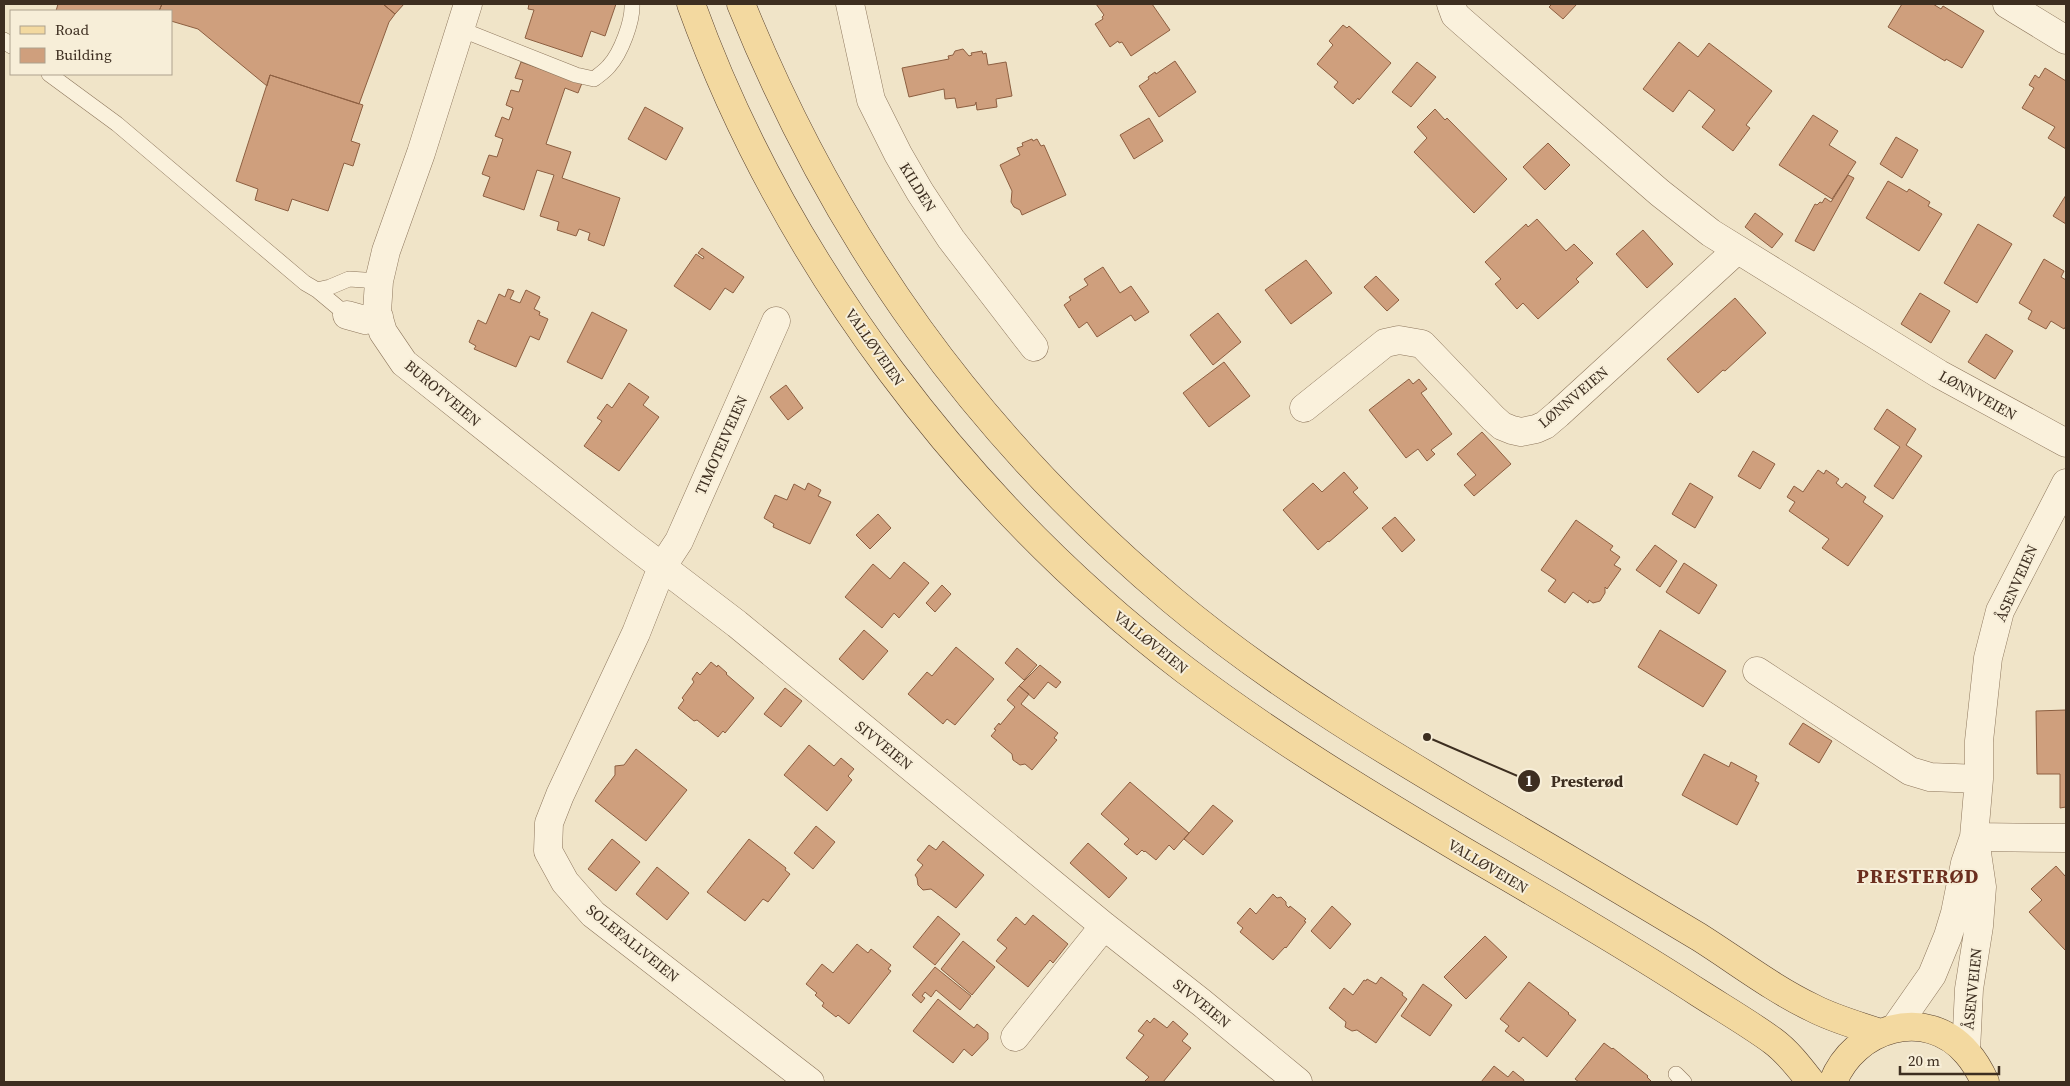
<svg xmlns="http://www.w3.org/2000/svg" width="2070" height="1086" font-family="'Source Serif 4',serif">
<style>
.building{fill:#cf9f7d;stroke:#8d5f41}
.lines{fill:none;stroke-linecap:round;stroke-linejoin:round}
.service-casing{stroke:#8d765c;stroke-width:16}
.minor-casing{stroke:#8d765c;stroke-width:29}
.primary-casing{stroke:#5b4430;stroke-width:29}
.service{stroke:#faf1dc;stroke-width:15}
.minor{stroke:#faf1dc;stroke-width:28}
.primary{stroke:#f3d9a0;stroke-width:28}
.labels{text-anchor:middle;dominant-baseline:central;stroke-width:4;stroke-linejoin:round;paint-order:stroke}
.street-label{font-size:15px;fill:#3d2e20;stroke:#f7eed8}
.district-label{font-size:20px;font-weight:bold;letter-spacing:1px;fill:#6b2e1e;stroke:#f7eed8}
.leader{fill:none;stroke:#3d2e20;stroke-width:2}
.callout-dot{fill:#3d2e20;stroke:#f7eed8;stroke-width:2}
.mark-label{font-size:15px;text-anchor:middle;font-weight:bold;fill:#fff}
.callout-label{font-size:16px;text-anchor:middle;font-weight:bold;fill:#3d2e20;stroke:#f7eed8;stroke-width:4;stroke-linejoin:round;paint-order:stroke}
</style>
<rect width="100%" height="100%" fill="#f0e4c8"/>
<path class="building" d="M 58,4 L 162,4 L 159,11 L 56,11 Z
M 162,4 L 383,4 L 395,14 L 389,22 L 359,104 L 270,75 L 267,86 L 198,29 L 171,21 L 171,11 L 159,11 Z
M 383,4 L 404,4 L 395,14 Z
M 529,4 L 616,4 L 605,36 L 591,31 L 582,57 L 525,38 L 534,10 L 528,9 Z
M 1096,4 L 1152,4 L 1170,30 L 1131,56 L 1122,42 L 1119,43 L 1118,41 L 1110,47 L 1095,24 L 1103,19 L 1102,17 L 1104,15 Z
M 1552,4 L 1577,4 L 1563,19 L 1549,7 Z
M 1902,4 L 1933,4 L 1941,9 L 1943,6 L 1984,31 L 1962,68 L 1946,59 L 1945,61 L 1888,27 Z
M 1343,25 L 1347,28 L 1349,26 L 1391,63 L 1359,100 L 1358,98 L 1353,104 L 1334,87 L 1338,82 L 1317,64 L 1333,45 L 1329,41 Z
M 1679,42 L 1698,57 L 1709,43 L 1772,91 L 1746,125 L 1750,128 L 1733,151 L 1702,127 L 1715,110 L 1689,90 L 1673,112 L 1643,89 Z
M 963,49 L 969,56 L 972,55 L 971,53 L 982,51 L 983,54 L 986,53 L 988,65 L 1006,62 L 1012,96 L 996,99 L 997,107 L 977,110 L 976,102 L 975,105 L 957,108 L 955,98 L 945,99 L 944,89 L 909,97 L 902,68 L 949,59 L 948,56 L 953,55 L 955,51 Z
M 1175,61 L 1196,92 L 1159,117 L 1139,86 L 1149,79 L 1148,77 L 1155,72 L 1156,74 Z
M 521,62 L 582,83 L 578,93 L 565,88 L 546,144 L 571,152 L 562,178 L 620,198 L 604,246 L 588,240 L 590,233 L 579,229 L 576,236 L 557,230 L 559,222 L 540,216 L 554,175 L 537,170 L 524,210 L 483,196 L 490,177 L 482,174 L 489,155 L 497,157 L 503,139 L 495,136 L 502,117 L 509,120 L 513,108 L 506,105 L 511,90 L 519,92 L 523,80 L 515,78 Z
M 1417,62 L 1436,77 L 1411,107 L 1392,92 Z
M 2045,68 L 2066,81 L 2066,149 L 2048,138 L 2055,127 L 2022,108 L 2034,88 L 2029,85 L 2035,75 L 2039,78 Z
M 270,75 L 363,105 L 351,141 L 360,144 L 353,166 L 344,163 L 328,211 L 292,199 L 288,211 L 255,200 L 258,189 L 236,181 Z
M 645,107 L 683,128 L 666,160 L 628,139 Z
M 1435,109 L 1445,120 L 1447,118 L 1507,179 L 1474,213 L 1414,152 L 1427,138 L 1417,127 Z
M 1813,115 L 1838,131 L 1829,145 L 1856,162 L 1832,199 L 1779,165 Z
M 1149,118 L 1163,141 L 1134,159 L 1120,135 Z
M 1896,137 L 1918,150 L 1902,178 L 1880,164 Z
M 1032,139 L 1033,141 L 1037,139 L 1041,146 L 1044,145 L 1066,195 L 1022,215 L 1020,210 L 1014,207 L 1011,202 L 1012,191 L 1000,165 L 1020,155 L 1017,148 L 1023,146 L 1022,143 Z
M 1548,143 L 1570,165 L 1545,190 L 1523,167 Z
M 1848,175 L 1854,178 L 1814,251 L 1795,241 L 1815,204 L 1817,205 L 1820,202 L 1822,203 L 1825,198 L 1831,202 Z
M 1888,181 L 1907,192 L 1909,189 L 1930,202 L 1928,206 L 1942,214 L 1919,251 L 1866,218 Z
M 2066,195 L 2066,224 L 2053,216 Z
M 1755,213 L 1783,234 L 1772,248 L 1745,227 Z
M 1537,219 L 1566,251 L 1574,244 L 1593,263 L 1576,279 L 1579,282 L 1538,319 L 1523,303 L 1517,309 L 1495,284 L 1501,279 L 1485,262 L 1526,224 L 1528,227 Z
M 1978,224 L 2012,244 L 1977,303 L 1944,283 Z
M 1643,230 L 1673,264 L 1647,288 L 1616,254 Z
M 702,248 L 744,277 L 733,293 L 725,288 L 710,310 L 674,286 L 696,254 L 703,259 L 704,257 L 698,253 Z
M 2044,259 L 2064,271 L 2061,277 L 2066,280 L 2066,326 L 2064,329 L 2051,321 L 2046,329 L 2028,319 L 2032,311 L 2019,303 Z
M 1306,260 L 1332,293 L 1291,324 L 1265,290 Z
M 1103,267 L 1120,293 L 1131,286 L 1149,312 L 1135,321 L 1131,315 L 1097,337 L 1087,322 L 1079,328 L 1064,305 L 1071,300 L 1069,297 L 1088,285 L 1084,279 Z
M 1376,276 L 1399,300 L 1387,311 L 1364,287 Z
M 508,289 L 514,291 L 510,299 L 520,303 L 526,290 L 540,297 L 534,309 L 540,312 L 539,315 L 548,319 L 539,340 L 530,336 L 516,367 L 474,349 L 476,346 L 469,342 L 478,320 L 486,324 L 499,294 L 505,297 Z
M 1920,293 L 1950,311 L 1931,343 L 1901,324 Z
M 1735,298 L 1766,333 L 1725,371 L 1723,370 L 1698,393 L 1667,359 Z
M 592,312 L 627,330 L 602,379 L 567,362 Z
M 1218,313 L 1241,342 L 1213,365 L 1190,335 Z
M 1986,334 L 2013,351 L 1995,379 L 1968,362 Z
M 1224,362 L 1250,396 L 1209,427 L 1183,393 Z
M 1409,379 L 1413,384 L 1419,379 L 1427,389 L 1421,393 L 1452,434 L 1431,450 L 1435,454 L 1427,461 L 1418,449 L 1406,458 L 1369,410 Z
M 629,383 L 649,397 L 643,405 L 659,417 L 619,471 L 584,446 L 602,421 L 597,418 L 607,404 L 612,408 Z
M 786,385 L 803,408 L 788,420 L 770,397 Z
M 1887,409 L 1916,429 L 1906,445 L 1922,456 L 1893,499 L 1874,486 L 1900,447 L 1874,429 Z
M 1482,432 L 1511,464 L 1474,496 L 1464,485 L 1476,475 L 1457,454 Z
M 1753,451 L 1775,464 L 1760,489 L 1738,476 Z
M 1818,470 L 1824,474 L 1826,470 L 1839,479 L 1836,483 L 1842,488 L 1846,483 L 1866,497 L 1863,502 L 1883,516 L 1848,566 L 1822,548 L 1829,539 L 1789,511 L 1795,502 L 1787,497 L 1794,486 L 1803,492 Z
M 1344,472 L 1358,488 L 1353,492 L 1368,508 L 1329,542 L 1328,541 L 1318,550 L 1283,510 L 1313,483 L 1322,492 Z
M 808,483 L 821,490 L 818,496 L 831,502 L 810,544 L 773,527 L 774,524 L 764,518 L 775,495 L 787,500 L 794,484 L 805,490 Z
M 1690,483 L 1713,497 L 1695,528 L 1672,514 Z
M 878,514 L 891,528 L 870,549 L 856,535 Z
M 1395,517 L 1415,540 L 1402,552 L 1382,528 Z
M 1576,520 L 1613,546 L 1610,550 L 1620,557 L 1614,565 L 1621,569 L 1607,589 L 1605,587 L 1605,593 L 1600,601 L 1593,603 L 1589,600 L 1588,603 L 1573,592 L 1565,603 L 1548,591 L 1556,580 L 1541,570 Z
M 1655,545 L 1677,561 L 1660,587 L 1636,570 Z
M 904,562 L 929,583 L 899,618 L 894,613 L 882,628 L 845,597 L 873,564 L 890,579 Z
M 1684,563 L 1717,585 L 1699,614 L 1666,592 Z
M 942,585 L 951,594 L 935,612 L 926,603 Z
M 864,630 L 888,651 L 863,680 L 839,659 Z
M 1660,630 L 1726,671 L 1703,707 L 1638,667 Z
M 956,647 L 994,679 L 955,725 L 947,719 L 943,724 L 908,694 L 927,672 L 932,676 Z
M 1017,648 L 1037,665 L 1024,680 L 1005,663 Z
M 711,662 L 717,667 L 718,665 L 727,673 L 726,674 L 754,698 L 725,733 L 723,731 L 718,737 L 697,720 L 694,721 L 678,708 L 684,700 L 682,698 L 694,682 L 692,679 L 697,672 L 700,675 Z
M 1040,665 L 1061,682 L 1056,688 L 1048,682 L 1034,699 L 1019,686 Z
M 1019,686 L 1029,694 L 1021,704 L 1058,733 L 1054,738 L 1057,740 L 1032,770 L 1025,764 L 1020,765 L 1013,760 L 1012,754 L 991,736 L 996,730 L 994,729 L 999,723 L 1000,725 L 1015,707 L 1007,700 Z
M 785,688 L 802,701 L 781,727 L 764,714 Z
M 2066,710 L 2066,807 L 2060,808 L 2060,774 L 2037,774 L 2036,711 Z
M 1803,723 L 1832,741 L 1819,763 L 1789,744 Z
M 809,745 L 834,766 L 841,758 L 854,769 L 848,776 L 852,780 L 827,811 L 784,775 Z
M 636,749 L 687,790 L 646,841 L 595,801 L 615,775 L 615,766 L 624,765 Z
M 1704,754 L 1729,767 L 1731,762 L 1757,776 L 1755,781 L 1759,783 L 1737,825 L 1682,795 Z
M 1130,782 L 1189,833 L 1174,850 L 1169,845 L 1156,860 L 1145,851 L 1144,852 L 1142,850 L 1137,855 L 1124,844 L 1129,839 L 1101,814 Z
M 1213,805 L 1233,821 L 1203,855 L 1184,839 Z
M 816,826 L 835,842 L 813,869 L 794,853 Z
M 612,839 L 640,862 L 616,891 L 588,869 Z
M 749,839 L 786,868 L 785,870 L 790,874 L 768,902 L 763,899 L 745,921 L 707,892 Z
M 943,841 L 984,875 L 956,908 L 931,889 L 923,890 L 918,885 L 917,878 L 915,875 L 923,865 L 917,860 L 929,845 L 936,850 Z
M 1088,843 L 1127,878 L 1109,898 L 1070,863 Z
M 2056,866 L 2066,877 L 2066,951 L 2029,912 L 2042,900 L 2031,889 Z
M 657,867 L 689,893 L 667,920 L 636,894 Z
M 1273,894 L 1277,898 L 1281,897 L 1286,902 L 1286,905 L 1289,908 L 1290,906 L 1306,919 L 1304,921 L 1306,922 L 1286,948 L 1285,947 L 1273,960 L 1240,932 L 1243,928 L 1237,923 L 1250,908 L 1256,914 Z
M 1332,906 L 1351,924 L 1330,949 L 1311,931 Z
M 1033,915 L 1068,944 L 1053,963 L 1050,960 L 1028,987 L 996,961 L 1007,948 L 997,940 L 1016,917 L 1025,925 Z
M 938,916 L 960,934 L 935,965 L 913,947 Z
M 1485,936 L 1507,957 L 1466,999 L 1444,977 Z
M 963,941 L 995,967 L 972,995 L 941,969 Z
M 857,944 L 868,953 L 871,949 L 891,965 L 888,969 L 891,971 L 849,1024 L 838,1015 L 836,1017 L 822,1006 L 824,1003 L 815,995 L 817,993 L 806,984 L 822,964 L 833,973 Z
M 935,967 L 971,996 L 960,1010 L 936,990 L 931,997 L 925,992 L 922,996 L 925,998 L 921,1003 L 912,995 Z
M 1381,977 L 1403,993 L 1402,995 L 1407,999 L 1376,1043 L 1357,1030 L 1352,1031 L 1345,1027 L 1346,1022 L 1329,1008 L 1344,988 L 1353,995 L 1364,980 L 1366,981 L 1367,979 L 1376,984 Z
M 1529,982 L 1569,1013 L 1568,1014 L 1576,1020 L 1547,1057 L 1523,1037 L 1519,1042 L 1505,1031 L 1509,1026 L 1500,1019 Z
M 1423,984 L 1452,1005 L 1430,1036 L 1401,1016 Z
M 938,999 L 974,1028 L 977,1024 L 988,1033 L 988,1039 L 972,1056 L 964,1049 L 953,1063 L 913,1031 Z
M 1154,1018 L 1167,1028 L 1173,1021 L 1188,1034 L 1182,1041 L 1191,1048 L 1163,1082 L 1144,1082 L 1149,1077 L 1126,1058 L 1144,1035 L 1138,1031 L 1147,1020 L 1150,1023 Z
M 1604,1043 L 1612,1049 L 1613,1048 L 1648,1076 L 1647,1077 L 1651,1081 L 1650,1082 L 1579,1082 L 1575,1079 Z
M 1494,1066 L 1508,1077 L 1513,1071 L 1524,1080 L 1523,1082 L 1481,1082 Z"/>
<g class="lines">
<g class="service-casing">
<path id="service" d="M 460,29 L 576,75 L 594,79 C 599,75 605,71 609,66 C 621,53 633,21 632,4
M 4,40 L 11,46
M 49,74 L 117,124 L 305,283 L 317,290 L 330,287 L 349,279 L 379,281
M 317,290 L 347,315
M 1676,1074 L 1684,1082"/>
</g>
<g class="minor-casing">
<path id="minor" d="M 468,4 L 421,153 L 386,251 L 379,281 L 377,312 L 383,332 L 404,363 L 627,540 L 737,624 L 1104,926 L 1202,1003 L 1298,1082
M 850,4 L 871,100 L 898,154 L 920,192 L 951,239 L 1034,347
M 1451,4 L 1455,15 L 1464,23 L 1660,193 L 1711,233 L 1939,374 L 2066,443
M 2007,4 L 2066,40
M 347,315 L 365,320 L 379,317
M 776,321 L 679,541 L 662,567 L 636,633 L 560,795 L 549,823 L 548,851 L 565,882 L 593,914 L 810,1082
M 1304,408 L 1385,343 L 1399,340 L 1422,344 L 1493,418 L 1502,426 L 1512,430 L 1521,432 L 1536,429 L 1545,425 L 1558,414 L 1737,250
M 1757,671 L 1910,771 L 1930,777 L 1979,779
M 1974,837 L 2066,838
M 1895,1028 L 1932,975 L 1948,936 L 1955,913 L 1965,863 L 1974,837 L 1979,779 L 1979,741 L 1988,658 L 2000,611 L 2066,483
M 1015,1037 L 1104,926
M 1966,1051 L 1969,989 L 1979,926 L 1982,887 L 1976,846"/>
</g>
<g class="primary-casing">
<path id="primary" d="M 691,4 C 784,262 967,504 1185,670 C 1272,736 1366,793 1460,849 C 1540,896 1621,942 1699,993 C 1724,1009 1750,1024 1773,1041 C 1788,1052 1800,1068 1811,1082
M 741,4 C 837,242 976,435 1172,600 C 1292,701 1435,780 1570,860 C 1613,886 1656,911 1699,937 C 1737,961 1773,989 1813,1008 C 1834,1019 1857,1025 1880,1033
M 1833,1082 C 1854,1028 1926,1005 1967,1053 C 1975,1062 1980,1071 1985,1082"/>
</g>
<use href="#service" class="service"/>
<use href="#minor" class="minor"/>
<use href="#primary" class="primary"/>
</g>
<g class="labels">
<g class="street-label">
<text transform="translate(918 187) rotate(58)">KILDEN</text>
<text transform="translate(875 347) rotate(55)">VALLØVEIEN</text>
<text transform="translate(443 393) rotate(40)">BUROTVEIEN</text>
<text transform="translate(1978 395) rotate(29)">LØNNVEIEN</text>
<text transform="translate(1573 397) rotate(-40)">LØNNVEIEN</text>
<text transform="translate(721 445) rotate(-66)">TIMOTEIVEIEN</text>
<text transform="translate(2016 583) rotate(-66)">ÅSENVEIEN</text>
<text transform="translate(1151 642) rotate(39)">VALLØVEIEN</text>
<text transform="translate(884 745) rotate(39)">SIVVEIEN</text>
<text transform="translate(1488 866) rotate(31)">VALLØVEIEN</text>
<text transform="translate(633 943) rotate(39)">SOLEFALLVEIEN</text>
<text transform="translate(1972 989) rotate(-84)">ÅSENVEIEN</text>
<text transform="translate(1202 1003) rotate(39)">SIVVEIEN</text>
</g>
<g class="district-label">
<text x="1918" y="876">PRESTERØD</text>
</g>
</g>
<path class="leader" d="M1427 737L1529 781"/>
<g class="callout-dot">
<circle cx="1427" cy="737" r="5"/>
<circle cx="1529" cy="781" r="12"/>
</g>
<g class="mark-label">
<text x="1529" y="786">1</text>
</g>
<g class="callout-label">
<text x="1587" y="787">Presterød</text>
</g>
<rect width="2070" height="1086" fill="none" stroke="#3d2e20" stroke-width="10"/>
<rect x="10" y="10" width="162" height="65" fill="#f7eed8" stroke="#ada18e"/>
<rect x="20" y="26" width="25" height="8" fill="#f3d9a0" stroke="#ada18e"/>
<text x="55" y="35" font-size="15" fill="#3d2e20">Road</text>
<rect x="20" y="48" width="25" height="15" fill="#cf9f7d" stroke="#ada18e"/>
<text x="55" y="60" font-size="15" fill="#3d2e20">Building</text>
<path d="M1900 1066v8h99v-8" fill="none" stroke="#3d2e20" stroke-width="2.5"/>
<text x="1908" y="1066" font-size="15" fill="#3d2e20" stroke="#f7eed8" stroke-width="4" paint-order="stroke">20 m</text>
</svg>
